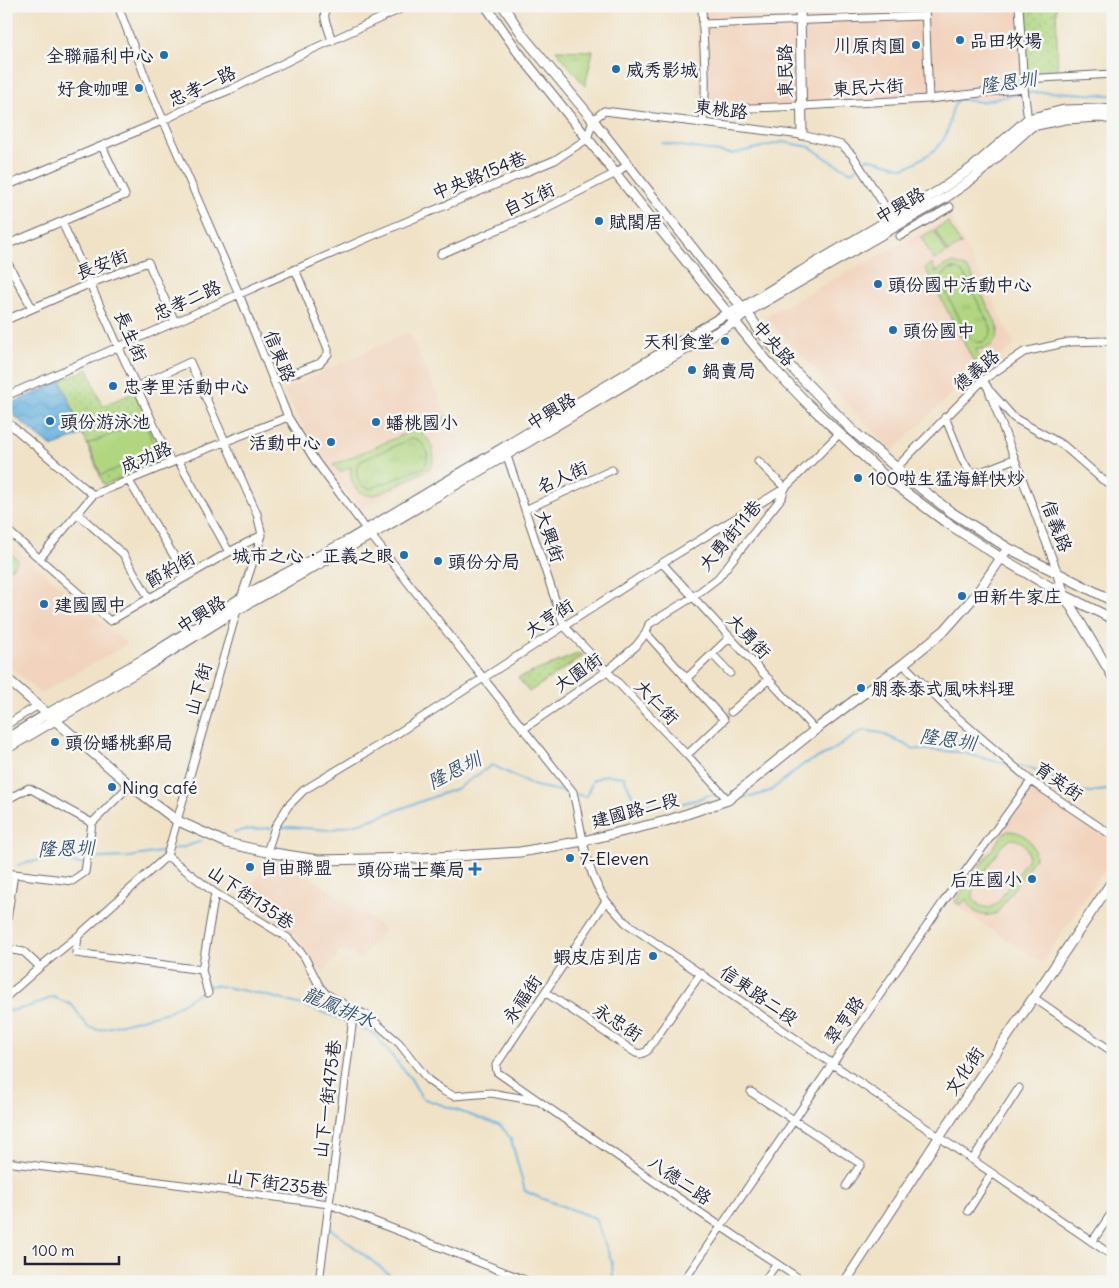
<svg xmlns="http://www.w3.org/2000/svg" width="1119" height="1288" font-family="Delius,'LXGW WenKai TC',sans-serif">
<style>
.built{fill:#f2d4be}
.grass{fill:url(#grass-tufts);stroke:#697c5e}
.park{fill:url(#park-dots);stroke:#697c5e}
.pitch{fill:#b0d680;stroke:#697c5e;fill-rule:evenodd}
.water{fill:url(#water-waves);stroke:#446a8e}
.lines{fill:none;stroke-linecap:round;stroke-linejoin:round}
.stream{stroke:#67b3e0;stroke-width:2}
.minor-casing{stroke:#6a656c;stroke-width:9}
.tertiary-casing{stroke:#6a656c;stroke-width:11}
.minor{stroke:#fff;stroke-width:7}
.tertiary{stroke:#fff;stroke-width:9}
.poi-dot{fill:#1f6fb2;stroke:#f6f6f2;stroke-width:2}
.labels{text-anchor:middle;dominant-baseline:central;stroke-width:5;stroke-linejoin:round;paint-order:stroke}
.poi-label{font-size:18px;fill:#22223b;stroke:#f6f6f2;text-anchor:start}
.street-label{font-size:18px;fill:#22223b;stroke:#f6f6f2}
.water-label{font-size:19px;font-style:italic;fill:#3a5575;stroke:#f6f6f2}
</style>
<defs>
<pattern id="grass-tufts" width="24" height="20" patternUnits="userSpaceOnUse" patternTransform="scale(1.25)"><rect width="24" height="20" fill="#b0d680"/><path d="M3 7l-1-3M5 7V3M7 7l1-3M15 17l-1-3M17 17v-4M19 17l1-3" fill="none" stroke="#97b770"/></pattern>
<pattern id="park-dots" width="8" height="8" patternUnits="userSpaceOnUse" patternTransform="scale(1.25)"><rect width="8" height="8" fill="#b0d680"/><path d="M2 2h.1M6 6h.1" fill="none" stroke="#97b770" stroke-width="1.8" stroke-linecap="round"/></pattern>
<pattern id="water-waves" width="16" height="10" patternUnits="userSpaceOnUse" patternTransform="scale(1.25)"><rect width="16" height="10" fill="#67b3e0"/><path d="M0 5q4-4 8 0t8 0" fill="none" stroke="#5491b7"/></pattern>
</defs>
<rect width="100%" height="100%" fill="#f6f6f2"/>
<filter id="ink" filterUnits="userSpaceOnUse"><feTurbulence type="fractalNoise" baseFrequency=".02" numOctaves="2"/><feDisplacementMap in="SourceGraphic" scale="10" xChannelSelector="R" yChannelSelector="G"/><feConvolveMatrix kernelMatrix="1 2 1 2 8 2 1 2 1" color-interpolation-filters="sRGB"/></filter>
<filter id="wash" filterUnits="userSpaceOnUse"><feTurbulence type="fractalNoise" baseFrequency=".0096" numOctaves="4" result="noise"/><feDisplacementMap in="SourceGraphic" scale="20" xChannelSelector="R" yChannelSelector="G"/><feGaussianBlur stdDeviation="1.12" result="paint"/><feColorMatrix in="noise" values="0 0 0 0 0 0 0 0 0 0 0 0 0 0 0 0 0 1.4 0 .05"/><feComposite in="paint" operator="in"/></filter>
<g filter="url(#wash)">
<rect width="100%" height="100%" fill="#f0e2c6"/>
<path class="built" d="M 696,6 L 1021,6 L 1026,97 L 699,114 Z
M 951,217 L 1015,345 L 953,392 L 892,452 L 765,316 Z
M 409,332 L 465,455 L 361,509 L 325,465 L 283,390 Z
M 6,540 L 127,644 L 40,694 L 6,663 Z
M 1033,789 L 1113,842 L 1113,856 L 1042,963 L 950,902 Z
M 266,865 L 297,868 L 385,929 L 360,960 L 342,950 L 322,974 L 296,935 L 243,899 Z"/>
<path class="grass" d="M 556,50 L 593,51 L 585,86 Z
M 949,269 L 958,269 L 964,275 L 991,328 C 992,342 977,348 969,336 L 941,284 L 942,277 Z
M 413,438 C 426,442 432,455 424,467 L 370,489 L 361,485 C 356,477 354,468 361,461 Z"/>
<path class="park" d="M 1024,6 L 1056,6 L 1058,73 L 1032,74 L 1027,69 Z
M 88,369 L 102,406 L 135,392 L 166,460 L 104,485 L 61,381 Z
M 580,653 L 583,656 L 529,692 L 518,678 Z"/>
<path class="pitch" d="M 948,222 L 961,244 L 948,252 L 935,229 Z
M 934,230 L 947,253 L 934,260 L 921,237 Z
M 955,263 L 965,267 L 971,273 L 998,327 C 999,342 990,350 976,349 L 980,359 L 974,362 L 925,268 L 932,264 L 936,272 L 945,265 ZM 949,269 L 958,269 L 964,275 L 991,328 C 992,342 977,348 969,336 L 941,284 L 942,277 Z
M 447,416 L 449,422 L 422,433 C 433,443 437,455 430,468 C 413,476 395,488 378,494 C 358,500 349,483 351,467 L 340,472 L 333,465 ZM 413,438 C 426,443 432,455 424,467 L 370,489 L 361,485 C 356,477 354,468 361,461 Z
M 144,421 L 157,452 L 101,475 L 88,444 Z
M 6,550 L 18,560 L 11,569 L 6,565 Z
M 1008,831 C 1024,831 1035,842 1035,858 L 997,913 C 983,919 971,913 966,899 L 961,905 L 955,902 L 1003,834 ZM 1011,839 C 1024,840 1030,848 1027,860 L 998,902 L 990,908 L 980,906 L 973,898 L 974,887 L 1003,844 Z"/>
<path class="water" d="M 61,381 L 83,434 L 52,447 L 6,409 L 6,406 Z"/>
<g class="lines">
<path class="stream" d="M 1027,93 C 1056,90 1084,95 1113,95
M 662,143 L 732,154 L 783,142 L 810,147 L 832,162 L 852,172 L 867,158 L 905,168 C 923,157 942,151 948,129 C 951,117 951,108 958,99 L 981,102 L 1022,93
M 1018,766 L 1033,769 L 1084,793 L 1113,789
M 576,794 L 586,797 L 593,780 L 606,775 L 624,777 C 627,784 630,793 635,799 C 645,810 678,805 692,801 C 704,798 704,794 718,795
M 739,796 L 751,797 L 770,791 L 804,764 L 830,752 L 863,730 L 881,733 L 914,749 L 959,752 L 1006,764
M 276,828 L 291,827 L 329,830 L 364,822 L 458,788 L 492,765 L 535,786 L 571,793
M 234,833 L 244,830 L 271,828
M 170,850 L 184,847 L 202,841
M 89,861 L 101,858 L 129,857 L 166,851
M 18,865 L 49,858 L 78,864 L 84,863
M 208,987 L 213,985 C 260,993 305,1003 349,1023
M 6,1009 L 11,1011 L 31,1006 L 53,997 L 72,1005 L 88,1027 L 99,1030 L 168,1012 L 204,990
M 354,1025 L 374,1034 L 411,1079 L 422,1098 L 501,1126 L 511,1139 L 525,1191 L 540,1198 L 595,1218 L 612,1262 L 613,1282
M 331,1229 L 399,1282"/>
</g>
</g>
<g filter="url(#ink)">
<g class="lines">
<g class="minor-casing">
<path id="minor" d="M 118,6 L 151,92 L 239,294 L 288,417 L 316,462 L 366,529 L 573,792 C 582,828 584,871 607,902 C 613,909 619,915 625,922 L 1113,1256
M 324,6 L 325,19 L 332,41
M 702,6 C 703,44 708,84 703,122
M 925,6 L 929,99
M 702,24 L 925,16
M 1024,79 L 1113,74
M 1024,88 L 1027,113
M 704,110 L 802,106 L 929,99 L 1024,88 L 1019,6
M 6,186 L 164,120 L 200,102 L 232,89 L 302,54 L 407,6
M 62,222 L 171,463
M 900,236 L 950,207
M 6,245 L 125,195 L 102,146
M 441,254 L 536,213 L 616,173 L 627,165
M 6,260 L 32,308
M 6,320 L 91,283 L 148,262 L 175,322
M 983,380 L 988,388 L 1057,571
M 274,381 L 320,363 L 328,354 L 328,349 L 295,269
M 991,392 L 1014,418 L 1063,445 L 1103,480 L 1113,485
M 6,396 L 379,233 L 555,160 L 587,139 L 593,120 L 604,111 L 802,135 L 842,145 L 853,156 L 895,222
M 945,417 L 963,461 L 968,469 L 972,472 L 981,472 L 1014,459
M 6,421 L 93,495
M 507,456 L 564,626 L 687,755 L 728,800
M 178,460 L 229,552
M 889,480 L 896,468 L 983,380 L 1024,352 L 1069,342 L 1103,341 L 1113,342
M 129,481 L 186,576
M 525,510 L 612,470
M 77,513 L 123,554 L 149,598
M 6,529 L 110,621 L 229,552 L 262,535
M 40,558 L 93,495 L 178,460 L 288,417
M 662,563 L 815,730
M 646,633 L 724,720 L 687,755
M 712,654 L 730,673
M 903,664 L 951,712 L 1031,781 L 1113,836
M 686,679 L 730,637
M 731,712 L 769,679
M 6,725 L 37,706
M 523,729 L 607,671 L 636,646 L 646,633 L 649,624 L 693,597 L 718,578 L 782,497 L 785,488 L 758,461
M 6,800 L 29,788 L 92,823
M 267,852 L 275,827 L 288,806 L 304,790 L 384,742 L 662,563 L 785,488 L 839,434
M 167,856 L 215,893 L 288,938 L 304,956 L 320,987 L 326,994 L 354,1010 L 367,1015 L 399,1043 L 428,1080 L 443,1091 L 454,1096 L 491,1093 L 537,1101
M 6,873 L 72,881 L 85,872 L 92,823 L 130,785
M 606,901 L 496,1065 L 497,1072 L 665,1189 L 804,1282
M 6,926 L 14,874
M 78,936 L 76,953 L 202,970
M 6,949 L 24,952 L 40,967
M 545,992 L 636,1053 L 641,1054 L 647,1051 L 701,973
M 208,993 L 202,970 L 215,893
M 6,997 L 40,967 L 78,936 L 167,856 L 237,610 L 262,535 L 257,514 L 190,362 L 138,386
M 1034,998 L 1113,1052
M 751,1092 L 861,1164 L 846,1186
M 973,1159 L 1019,1088
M 6,1162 L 329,1204 L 530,1282
M 968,1211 L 992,1173
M 1092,1242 L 1113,1211
M 319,1282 L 354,1010
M 683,1282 L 944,901 L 1031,781
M 764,1282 L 776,1264"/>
</g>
<g class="tertiary-casing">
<path id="tertiary" d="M 486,6 L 518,52 L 709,290 L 772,367 L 805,401 L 889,480 L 944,521 L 1001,558 L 1064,595 L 1113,619
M 503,6 L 524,37 L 593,120 L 717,279 L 747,312 L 759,330 L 788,364 L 853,431 L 924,491 L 951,512 L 1008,548 L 1113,601
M 800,6 L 802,135
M 1057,571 L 1064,595 L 1113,677
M 6,678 L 130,785 L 176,820 L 227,843 L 267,852 L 318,860 L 422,858 L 520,852 L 583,841 L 666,821 L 728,800 L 815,730 L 903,664 L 945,630 L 975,596 L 1008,548
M 6,739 L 47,714 L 146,658 L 249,593 L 349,540 L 728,313 L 742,308 L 800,272 L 940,190 L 973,167 L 1028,119 L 1064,110 L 1100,109 L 1113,110
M 6,749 L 147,666 L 237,610 L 383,528 L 663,362 L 735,322 L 747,312 L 945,198 L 975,177 L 1032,126 L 1065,119 L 1100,117 L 1113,119
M 845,1282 L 940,1136 L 1113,880"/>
</g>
<use href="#minor" class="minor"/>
<use href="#tertiary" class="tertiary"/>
</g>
</g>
<g class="poi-dot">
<circle cx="960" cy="40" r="5"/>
<circle cx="916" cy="45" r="5"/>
<circle cx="164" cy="55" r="5"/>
<circle cx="616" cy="69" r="5"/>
<circle cx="139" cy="88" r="5"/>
<circle cx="599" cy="221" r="5"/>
<circle cx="878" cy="284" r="5"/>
<circle cx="893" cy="330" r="5"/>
<circle cx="725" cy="341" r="5"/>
<circle cx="692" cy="370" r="5"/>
<circle cx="113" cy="386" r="5"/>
<circle cx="50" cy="421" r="5"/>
<circle cx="376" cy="422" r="5"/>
<circle cx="331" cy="442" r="5"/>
<circle cx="858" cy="478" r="5"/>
<circle cx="404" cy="555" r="5"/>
<circle cx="438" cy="561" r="5"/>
<circle cx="962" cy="596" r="5"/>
<circle cx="44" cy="604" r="5"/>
<circle cx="861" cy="688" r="5"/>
<circle cx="55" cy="742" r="5"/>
<circle cx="112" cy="787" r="5"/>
<circle cx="570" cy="858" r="5"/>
<circle cx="250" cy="867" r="5"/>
<path d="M472.5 861.5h5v5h5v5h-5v5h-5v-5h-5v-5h5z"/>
<circle cx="1032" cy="879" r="5"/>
<circle cx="653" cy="956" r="5"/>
</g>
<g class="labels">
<g class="poi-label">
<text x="970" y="40">品田牧場</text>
<text x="906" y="45" text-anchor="end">川原肉圓</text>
<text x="154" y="55" text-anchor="end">全聯福利中心</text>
<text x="626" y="69">威秀影城</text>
<text x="129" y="88" text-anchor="end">好食咖哩</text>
<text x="609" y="221">賦閣居</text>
<text x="888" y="284">頭份國中活動中心</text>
<text x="903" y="330">頭份國中</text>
<text x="715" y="341" text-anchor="end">天利食堂</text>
<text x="702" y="370">鍋賣局</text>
<text x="123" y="386">忠孝里活動中心</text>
<text x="60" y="421">頭份游泳池</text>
<text x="386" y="422">蟠桃國小</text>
<text x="321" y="442" text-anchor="end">活動中心</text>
<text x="868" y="478">100啦生猛海鮮快炒</text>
<text x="394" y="555" text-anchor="end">城市之心‧正義之眼</text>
<text x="448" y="561">頭份分局</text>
<text x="972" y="596">田新牛家庄</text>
<text x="54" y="604">建國國中</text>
<text x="871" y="688">朋泰泰式風味料理</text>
<text x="65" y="742">頭份蟠桃郵局</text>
<text x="122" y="787">Ning café</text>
<text x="580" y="858">7-Eleven</text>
<text x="260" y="867">自由聯盟</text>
<text x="465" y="869" text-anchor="end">頭份瑞士藥局</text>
<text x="1022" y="879" text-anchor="end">后庄國小</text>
<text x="643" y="956" text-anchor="end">蝦皮店到店</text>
</g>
<g class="street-label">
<text transform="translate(785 71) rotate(-91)">東民路</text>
<text transform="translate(202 86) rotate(-25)">忠孝一路</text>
<text transform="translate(868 87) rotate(-3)">東民六街</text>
<text transform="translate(721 109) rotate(7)">東桃路</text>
<text transform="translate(479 175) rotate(-22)">中央路154巷</text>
<text transform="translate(529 199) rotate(-25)">自立街</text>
<text transform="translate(900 205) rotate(-30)">中興路</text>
<text transform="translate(102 264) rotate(-21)">長安街</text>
<text transform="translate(187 300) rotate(-24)">忠孝二路</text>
<text transform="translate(131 336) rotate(66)">長生街</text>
<text transform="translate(774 343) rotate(49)">中央路</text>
<text transform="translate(280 356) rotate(68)">信東路</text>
<text transform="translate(976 370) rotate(-40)">德義路</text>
<text transform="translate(551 411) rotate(-31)">中興路</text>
<text transform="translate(146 457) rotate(-23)">成功路</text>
<text transform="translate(562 477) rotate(-24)">名人街</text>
<text transform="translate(1057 526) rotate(69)">信義路</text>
<text transform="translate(730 535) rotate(-50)">大勇街11巷</text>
<text transform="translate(550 536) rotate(71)">大興街</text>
<text transform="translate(170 569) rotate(-30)">節約街</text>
<text transform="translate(201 614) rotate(-32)">中興路</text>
<text transform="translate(549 618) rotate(-33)">大亨街</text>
<text transform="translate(749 636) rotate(47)">大勇街</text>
<text transform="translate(578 672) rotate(-35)">大園街</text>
<text transform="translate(198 689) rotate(-74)">山下街</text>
<text transform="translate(657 702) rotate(46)">大仁街</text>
<text transform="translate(1059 781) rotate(35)">育英街</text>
<text transform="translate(635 810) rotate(-15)">建國路二段</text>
<text transform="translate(251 897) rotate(34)">山下街135巷</text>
<text transform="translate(759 995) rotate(35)">信東路二段</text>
<text transform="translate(522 999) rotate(-56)">永福街</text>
<text transform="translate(844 1020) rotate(-55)">翠亨路</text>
<text transform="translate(618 1022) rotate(33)">永忠街</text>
<text transform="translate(964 1071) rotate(-56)">文化街</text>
<text transform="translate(327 1099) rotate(-83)">山下一街475巷</text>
<text transform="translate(680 1180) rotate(34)">八德二路</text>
<text transform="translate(277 1183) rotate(8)">山下街235巷</text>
</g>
<g class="water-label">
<text transform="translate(1008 82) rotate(-8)">隆恩圳</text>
<text transform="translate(948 739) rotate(8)">隆恩圳</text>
<text transform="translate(454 770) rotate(-27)">隆恩圳</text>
<text transform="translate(66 848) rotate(-2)">隆恩圳</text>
<text transform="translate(339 1007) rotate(23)">龍鳳排水</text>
</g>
</g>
<rect width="1119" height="1288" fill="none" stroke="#f6f6f2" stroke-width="25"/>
<path d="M25 1256v8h94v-8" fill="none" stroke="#22223b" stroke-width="2.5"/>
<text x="32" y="1256" font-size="15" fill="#22223b" stroke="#f6f6f2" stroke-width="4" paint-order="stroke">100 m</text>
</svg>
